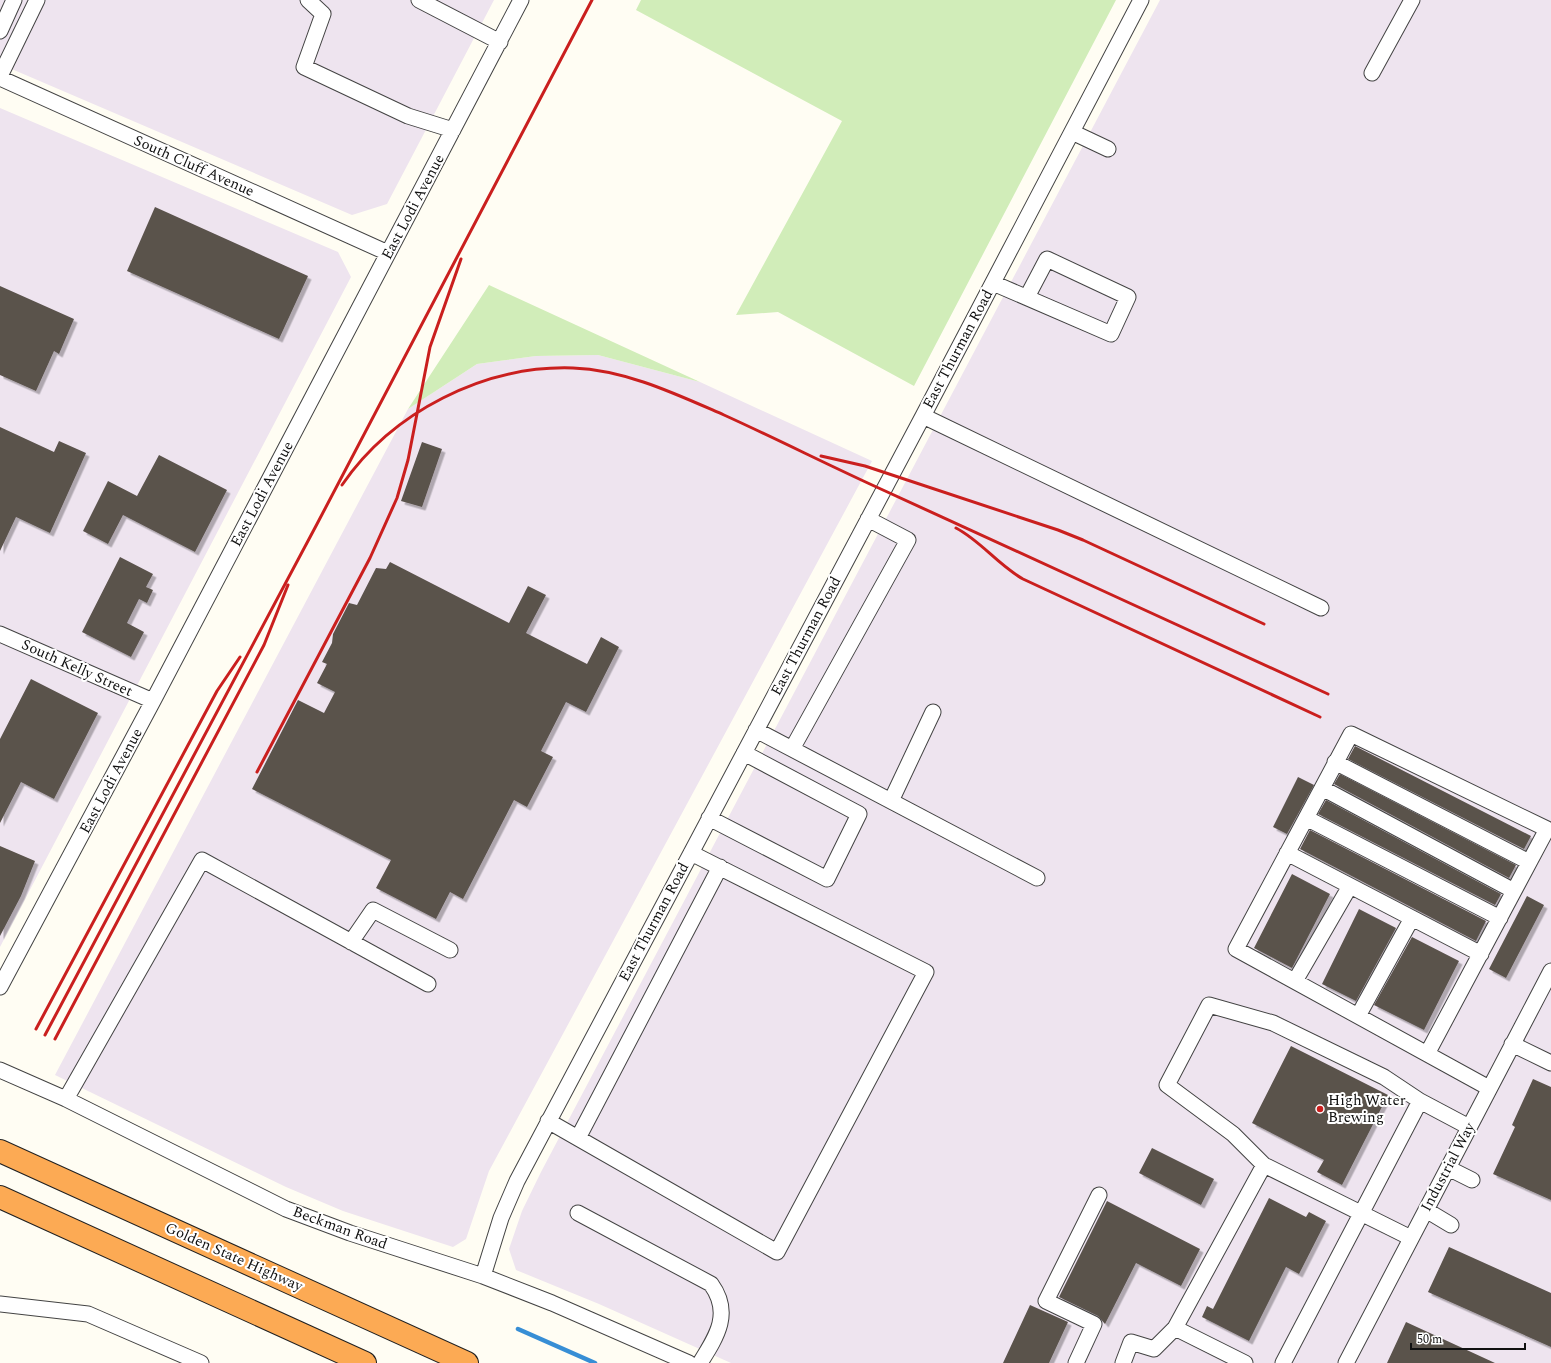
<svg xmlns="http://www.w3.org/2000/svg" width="1551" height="1363" font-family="Spectral,serif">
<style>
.industrial{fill:#eee4ef}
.green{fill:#d1edb9}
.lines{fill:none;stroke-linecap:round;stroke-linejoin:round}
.stream{stroke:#378ed5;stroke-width:4.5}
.building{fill:#5a524c;filter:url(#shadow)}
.minor-casing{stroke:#434343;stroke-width:17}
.highway-casing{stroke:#212121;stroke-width:24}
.minor{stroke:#fff;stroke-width:15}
.highway{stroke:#fcaa54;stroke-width:22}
.rail{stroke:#ca1f1e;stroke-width:3}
.poi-dot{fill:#ca1f1e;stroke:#fff;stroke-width:1.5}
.labels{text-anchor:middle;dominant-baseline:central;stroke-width:4;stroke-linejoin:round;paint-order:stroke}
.street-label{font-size:15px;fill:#101010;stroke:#fff}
.poi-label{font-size:15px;fill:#101010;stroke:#fff;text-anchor:start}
</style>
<defs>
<filter id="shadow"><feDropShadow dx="3.5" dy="3.5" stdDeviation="0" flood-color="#0004"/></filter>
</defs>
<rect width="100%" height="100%" fill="#fffdf3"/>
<path class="industrial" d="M 0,0 L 494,0 L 387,204 L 352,215 L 0,64 Z
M 1160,0 L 1551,0 L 1551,1363 L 731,1363 L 599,1304 L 516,1270 L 509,1249 L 522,1211 L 541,1172 Z
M 0,108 L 338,252 L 351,277 L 0,947 Z
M 598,355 L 700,382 L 872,461 L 489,1171 L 466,1239 L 453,1247 L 343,1211 L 286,1187 L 55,1075 L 408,409 L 477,364 L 536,356 Z"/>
<path class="green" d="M 641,0 L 1116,0 L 914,386 L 778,312 L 736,315 L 842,121 L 636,10 Z
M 489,285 L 700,382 L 598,355 L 536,356 L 477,364 L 408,409 Z"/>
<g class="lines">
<path class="stream" d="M 518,1329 L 595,1363"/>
</g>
<path class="building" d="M 155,207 L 308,276 L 279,339 L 127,271 Z
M 0,286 L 74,319 L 59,354 L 54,351 L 36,391 L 0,375 Z
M 0,427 L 54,452 L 59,441 L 86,453 L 50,533 L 16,517 L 0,551 Z
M 422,442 L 442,449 L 422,507 L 401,501 Z
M 159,455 L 227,490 L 195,552 L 123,515 L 108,544 L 83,531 L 108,481 L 137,496 Z
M 120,557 L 153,574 L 146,587 L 153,590 L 147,603 L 139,599 L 127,623 L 144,632 L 131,657 L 82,632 Z
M 390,562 L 509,623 L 528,586 L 546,595 L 526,633 L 587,664 L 601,637 L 619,647 L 586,712 L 566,702 L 541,751 L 553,757 L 527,807 L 514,800 L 463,899 L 450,892 L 436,919 L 376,888 L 391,860 L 252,789 L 298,700 L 324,713 L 335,692 L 317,683 L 327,664 L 322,662 L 332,643 L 333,634 L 349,603 L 357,605 L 376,568 L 386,569 Z
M 31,679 L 98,713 L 54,799 L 21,782 L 0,823 L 0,739 Z
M 1355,746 L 1531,836 L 1524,849 L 1348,759 Z
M 1340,774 L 1516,865 L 1509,878 L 1334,784 Z
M 1298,777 L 1314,785 L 1287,834 L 1273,827 Z
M 1326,800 L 1501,894 L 1495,905 L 1318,814 Z
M 1310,830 L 1486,921 L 1476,941 L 1300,849 Z
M 0,846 L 35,861 L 21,896 L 0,936 Z
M 1292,874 L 1330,894 L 1292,968 L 1254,948 Z
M 1527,896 L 1544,905 L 1506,978 L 1489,969 Z
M 1359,909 L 1396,928 L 1356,1001 L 1322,984 Z
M 1412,937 L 1459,961 L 1424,1030 L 1374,1005 Z
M 1291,1046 L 1388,1095 L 1342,1185 L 1317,1172 L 1324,1160 L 1252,1123 Z
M 1533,1079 L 1551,1087 L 1551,1200 L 1493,1174 L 1515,1127 L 1512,1125 Z
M 1152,1148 L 1214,1179 L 1201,1205 L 1139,1173 Z
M 1269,1198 L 1306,1217 L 1309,1212 L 1326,1221 L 1299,1274 L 1286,1267 L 1249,1341 L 1202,1317 L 1207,1306 L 1213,1309 Z
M 1107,1201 L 1200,1249 L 1181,1286 L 1136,1263 L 1105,1324 L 1098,1316 L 1059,1297 Z
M 1449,1247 L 1551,1293 L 1551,1347 L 1428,1292 Z
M 1030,1305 L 1068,1322 L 1049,1363 L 1003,1363 Z
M 1406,1322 L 1495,1363 L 1387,1363 Z"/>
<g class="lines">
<g class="minor-casing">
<path id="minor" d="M 308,0 L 323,14 L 304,67 L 408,116 L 453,130
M 419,0 L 500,42
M 0,31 L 14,0
M 1372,73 L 1412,0
M 0,76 L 37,0
M 0,78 L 388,253
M 1072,132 L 1108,149
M 993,283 L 1111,334 L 1128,297 L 1047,259 L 1027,297
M 923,416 L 1321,608
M 0,634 L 153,701
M 756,730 L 1037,878
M 792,749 L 908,540 L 868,519
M 1335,762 L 1529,862
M 1322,788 L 1514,891
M 891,801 L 933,712
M 709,818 L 827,879 L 859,814 L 744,753
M 1306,818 L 1500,918
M 1287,853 L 1481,954
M 351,942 L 373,910 L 450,950
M 1295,981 L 1350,886
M 0,987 L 153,701 L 521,0
M 1358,1016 L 1412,918
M 1512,1044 L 1551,1063
M 1427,1054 L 1547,829 L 1351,734 L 1236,949 L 1489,1088
M 0,1070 L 66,1099 L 286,1209 L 350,1233 L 483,1276 L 552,1303 L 689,1363
M 66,1099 L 202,860 L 428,984
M 548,1121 L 777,1252 L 926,972 L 691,853
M 578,1138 L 720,867
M 1264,1165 L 1233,1134 L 1167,1085 L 1209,1005 L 1273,1023 L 1384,1077 L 1420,1101
M 1448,1168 L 1472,1180
M 1426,1210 L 1451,1225
M 578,1213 L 711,1284 C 732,1313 717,1336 700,1363
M 483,1276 L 501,1218 L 517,1181 L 923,416 L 1141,0
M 0,1304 L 88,1314 L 201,1363
M 1076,1363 L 1094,1324 L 1046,1301 L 1099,1195
M 1123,1363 L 1131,1342 L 1154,1349 L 1175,1328
M 1245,1363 L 1175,1328 L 1264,1165 L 1411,1238
M 1283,1363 L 1420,1101 L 1469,1127
M 1346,1363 L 1551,971"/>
</g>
<g class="highway-casing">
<path id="highway" d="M 0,1151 L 467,1363
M 0,1197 L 365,1363"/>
</g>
<use href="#minor" class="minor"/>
<use href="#highway" class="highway"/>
<path class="rail" d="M 821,456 L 865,466 L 1058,530 L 1083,540 L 1264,624
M 342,485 C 392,412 484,365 573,368 C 626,370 676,394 724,415 C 777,439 830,466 883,490 C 1031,558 1180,626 1328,694
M 956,528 C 981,541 998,565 1023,579 L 1320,717
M 257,772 L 370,558 L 397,498 L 408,460 L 430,347 L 461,259
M 36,1029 L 217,691 L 240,657
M 45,1035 L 317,524 L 592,0
M 55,1039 L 264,645 L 288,585"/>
</g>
<circle class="poi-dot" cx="1320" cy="1109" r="4"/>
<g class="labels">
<g class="street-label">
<text transform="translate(194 166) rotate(24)">South Cluff Avenue</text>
<text transform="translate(413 207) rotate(-62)">East Lodi Avenue</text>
<text transform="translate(958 349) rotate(-62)">East Thurman Road</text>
<text transform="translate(262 494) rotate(-62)">East Lodi Avenue</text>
<text transform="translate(806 636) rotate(-62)">East Thurman Road</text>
<text transform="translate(77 668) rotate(24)">South Kelly Street</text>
<text transform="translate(111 781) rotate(-62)">East Lodi Avenue</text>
<text transform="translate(654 922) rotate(-62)">East Thurman Road</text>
<text transform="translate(1448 1167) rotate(-62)">Industrial Way</text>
<text transform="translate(340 1228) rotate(20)">Beckman Road</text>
<text transform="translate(234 1257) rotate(24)">Golden State Highway</text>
</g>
<g class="poi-label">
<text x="1328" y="1100">High Water<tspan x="1328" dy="17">Brewing</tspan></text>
</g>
</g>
<path d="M1411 1343v6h114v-6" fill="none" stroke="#101010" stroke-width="2"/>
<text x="1417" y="1343" font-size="12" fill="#101010" stroke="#ffffff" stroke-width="3" paint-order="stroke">50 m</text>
</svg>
